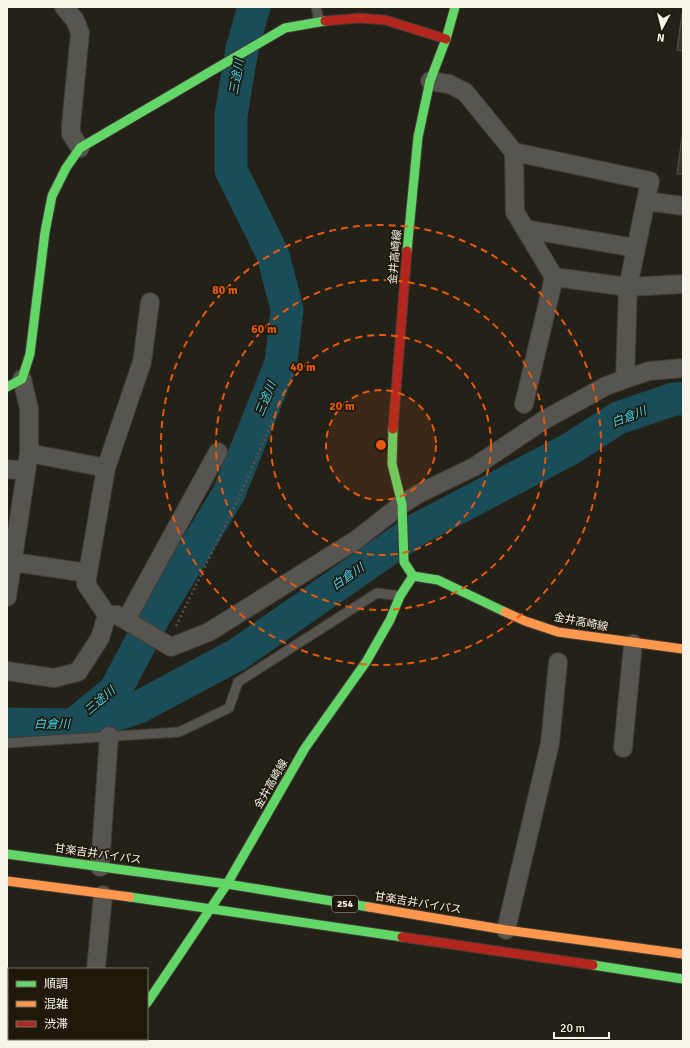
<svg xmlns="http://www.w3.org/2000/svg" width="690" height="1048" font-family="Signika,'Noto Sans JP',sans-serif">
<style>
.lines{fill:none;stroke-linecap:round;stroke-linejoin:round}
.river{stroke:#1b4d58;stroke-width:33}
.building{fill:#3f362a;stroke:#57524c}
.lane-casing{stroke:#3f3c36;stroke-width:11}
.street-casing{stroke:#3f3c36;stroke-width:20}
.fast-casing{stroke:#3f3c36;stroke-width:11}
.slow-casing{stroke:#3f3c36;stroke-width:11}
.jam-casing{stroke:#3f3c36;stroke-width:11}
.path{stroke:#55534e;stroke-width:2.5;stroke-dasharray:2 3;stroke-linecap:butt}
.lane{stroke:#57554f;stroke-width:9}
.street{stroke:#57554f;stroke-width:18}
.fast{stroke:#63d668;stroke-width:9}
.slow{stroke:#ff974d;stroke-width:9}
.jam{stroke:#b3261e;stroke-width:9}
.ring{fill:none;stroke:#e8590c;stroke-width:2;stroke-dasharray:7 5}
.labels{text-anchor:middle;dominant-baseline:central;stroke-width:3.5;stroke-linejoin:round;paint-order:stroke}
.shield{fill:#1f190b;stroke:#b6b2a7;stroke-width:1}
.shield-label{font-size:10px;font-weight:bold;fill:#f7f4ea}
.street-label{font-size:11px;fill:#f7f4ea;stroke:#1f190b}
.water-label{font-size:12px;font-style:italic;fill:#3dd5f7;stroke:#1f190b}
.centre{fill:#e8590c;stroke:#1f190b;stroke-width:2}
.ring-label{font-size:12px;text-anchor:middle;font-weight:bold;fill:#e8590c;stroke:#1f190b;stroke-width:3.5;stroke-linejoin:round;paint-order:stroke}
</style>
<rect width="100%" height="100%" fill="#242118"/>
<g class="lines">
<path class="river" d="M 7,724 L 73,725 L 99,720 L 139,707 L 238,654 L 416,530 L 570,449 L 618,418 L 674,399 L 683,399
M 73,725 L 115,691 L 154,617 L 229,493 L 281,363 L 287,309 L 273,255 L 231,170 L 231,115 L 242,49 L 254,7"/>
</g>
<path class="building" d="M 682,13 L 683,13 L 683,51 L 677,50 Z
M 683,129 L 683,174 L 677,174 Z"/>
<g class="lines">
<g class="lane-casing">
<path id="lane" d="M 316,7 L 319,21
M 7,743 L 179,732 L 229,708 L 238,682 L 377,593 L 400,596"/>
</g>
<g class="street-casing">
<path id="street" d="M 64,7 L 75,20 L 80,33 L 71,125 L 71,134 L 80,148
M 430,81 L 449,84 L 465,92 L 514,152 L 650,181 L 628,287 L 554,277
M 514,152 L 515,212 L 554,277 L 524,404
M 646,201 L 683,206
M 525,229 L 636,248
M 150,302 L 142,362 L 106,468 L 86,584 L 107,615 L 117,615 L 171,647 L 209,632 L 356,540 L 402,504 L 420,493 L 474,467 L 544,420 L 606,386 L 625,379 L 649,371 L 683,368
M 625,379 L 628,287 L 683,284
M 29,453 L 106,468
M 7,469 L 26,471
M 7,561 L 87,573
M 7,597 L 29,453 L 29,409 L 22,379
M 126,620 L 218,452
M 7,671 L 54,678 L 78,672 L 100,638 L 107,615
M 623,748 L 633,644
M 100,867 L 109,736
M 506,930 L 550,743 L 558,662
M 96,969 L 103,895
M 7,999 L 9,998"/>
</g>
<g class="fast-casing">
<path id="fast" d="M 407,251 L 418,137 L 430,81 L 446,39 L 455,7
M 7,387 L 22,379 L 30,354 L 45,232 L 52,196 L 66,168 L 80,148 L 285,28 L 325,21
M 393,429 L 392,464 L 402,504 L 404,562 L 413,576 L 438,580 L 505,612
M 7,854 L 227,884 L 369,907
M 130,897 L 402,937
M 593,965 L 683,979
M 147,1003 L 227,884 L 305,748 L 366,662 L 390,620 L 400,596 L 413,576"/>
</g>
<g class="slow-casing">
<path id="slow" d="M 505,612 L 525,621 L 558,632 L 683,649
M 7,881 L 130,897
M 369,907 L 506,930 L 683,954"/>
</g>
<g class="jam-casing">
<path id="jam" d="M 325,21 L 359,18 L 385,20 L 446,39
M 393,429 L 407,251
M 402,937 L 593,965
M 120,1041 L 122,1039"/>
</g>
<path class="path" d="M 176,626 L 241,493 L 296,366"/>
<use href="#lane" class="lane"/>
<use href="#street" class="street"/>
<use href="#fast" class="fast"/>
<use href="#slow" class="slow"/>
<use href="#jam" class="jam"/>
</g>
<circle cx="381" cy="445" r="55" fill="#e8590c" fill-opacity=".12"/>
<g class="ring">
<circle cx="381" cy="445" r="55"/>
<circle cx="381" cy="445" r="110"/>
<circle cx="381" cy="445" r="165"/>
<circle cx="381" cy="445" r="220"/>
</g>
<g class="labels">
<rect class="shield" x="332" y="896" width="26" height="16" rx="3"/>
<g class="shield-label">
<text x="345" y="904">254</text>
</g>
<g class="street-label">
<text transform="translate(395 257) rotate(-85)">金井高崎線</text>
<text transform="translate(581 622) rotate(11)">金井高崎線</text>
<text transform="translate(271 784) rotate(-60)">金井高崎線</text>
<text transform="translate(98 854) rotate(8)">甘楽吉井バイパス</text>
<text transform="translate(418 903) rotate(9)">甘楽吉井バイパス</text>
</g>
<g class="water-label">
<text transform="translate(237 77) rotate(-80)">三途川</text>
<text transform="translate(266 399) rotate(-68)">三途川</text>
<text transform="translate(629 417) rotate(-21)">白倉川</text>
<text transform="translate(348 577) rotate(-35)">白倉川</text>
<text transform="translate(100 701) rotate(-41)">三途川</text>
<text x="52" y="724">白倉川</text>
</g>
</g>
<circle cx="381" cy="445" r="6" class="centre"/>
<g class="ring-label">
<text x="225" y="294">80 m</text>
<text x="264" y="333">60 m</text>
<text x="303" y="371">40 m</text>
<text x="342" y="410">20 m</text>
</g>
<rect width="690" height="1048" fill="none" stroke="#f7f4ea" stroke-width="16"/>
<rect x="8" y="968" width="140" height="72" fill="#1f190b" stroke="#757164"/>
<rect x="16" y="981" width="20" height="6" fill="#63d668" stroke="#757164"/>
<text x="44" y="988" font-size="12" fill="#f7f4ea">順調</text>
<rect x="16" y="1001" width="20" height="6" fill="#ff974d" stroke="#757164"/>
<text x="44" y="1008" font-size="12" fill="#f7f4ea">混雑</text>
<rect x="16" y="1021" width="20" height="6" fill="#b3261e" stroke="#757164"/>
<text x="44" y="1028" font-size="12" fill="#f7f4ea">渋滞</text>
<g transform="translate(662 28) rotate(187)" stroke="#1f190b" stroke-width="3" paint-order="stroke">
<path d="M0-3L7 15L0 10L-7 15Z" fill="#f7f4ea"/>
<text y="-6" font-size="11" font-weight="bold" text-anchor="middle" fill="#f7f4ea">N</text>
</g>
<path d="M554 1032v6h55v-6" fill="none" stroke="#f7f4ea" stroke-width="2"/>
<text x="560" y="1032" font-size="12" fill="#f7f4ea" stroke="#1f190b" stroke-width="3" paint-order="stroke">20 m</text>
</svg>
